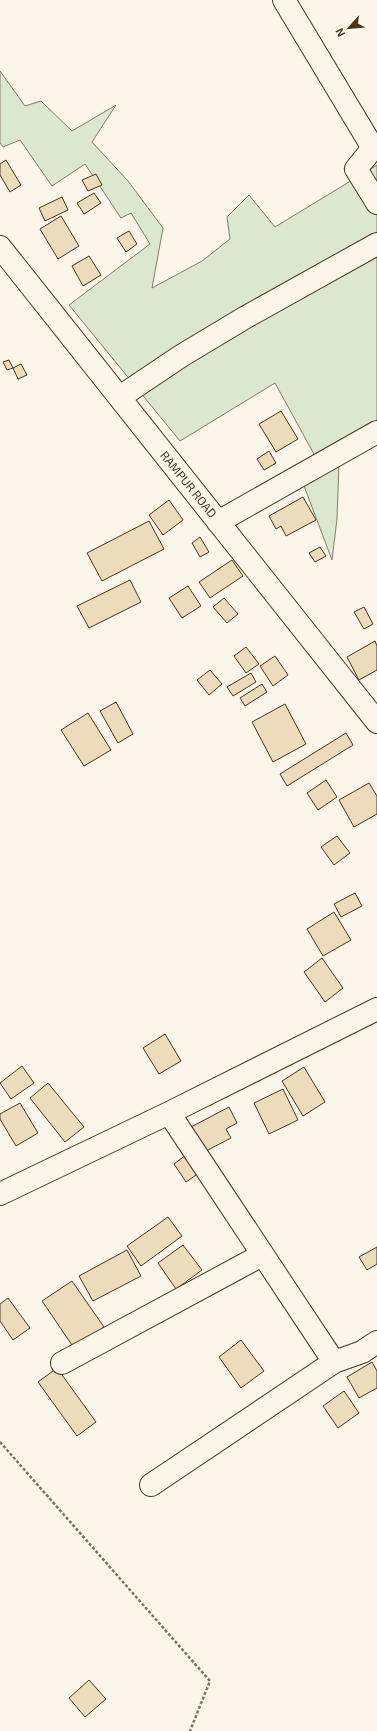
<svg xmlns="http://www.w3.org/2000/svg" width="377" height="1731" font-family="'Exo 2',sans-serif">
<style>
.green{fill:#dce7d0;stroke:#887966}
.building{fill:#ecdcbc;stroke:#4a3520}
.lines{fill:none;stroke-linecap:round;stroke-linejoin:round}
.minor-casing{stroke:#4a3520;stroke-width:24}
.major-casing{stroke:#4a3520;stroke-width:24}
.path{stroke:#7f6f5c;stroke-width:2.5;stroke-dasharray:3 2;stroke-linecap:butt}
.minor{stroke:#fbf6e9;stroke-width:22}
.major{stroke:#fbf6e9;stroke-width:22}
.labels{text-anchor:middle;dominant-baseline:central;stroke-width:3;stroke-linejoin:round;paint-order:stroke}
.street-label{font-size:12px;fill:#4a3520;stroke:#fbf6e9}
</style>
<rect width="100%" height="100%" fill="#fbf6e9"/>
<path class="green" d="M 0,71 L 25,106 L 41,101 L 72,131 L 116,105 L 92,142 L 128,181 L 163,228 L 152,288 L 202,261 L 230,239 L 227,217 L 249,195 L 275,227 L 377,165 L 377,421 L 315,456 L 275,383 L 180,441 L 69,305 L 150,244 L 131,213 L 121,218 L 85,164 L 52,186 L 20,140 L 3,147 L 0,143 Z
M 339,463 L 337,519 L 332,560 L 303,483 Z"/>
<path class="building" d="M 6,160 L 21,185 L 10,192 L 0,175 L 0,164 Z
M 96,174 L 102,185 L 88,191 L 82,180 Z
M 94,193 L 101,203 L 84,214 L 77,203 Z
M 62,197 L 68,210 L 45,221 L 39,208 Z
M 61,216 L 79,246 L 58,259 L 40,229 Z
M 129,231 L 137,244 L 126,252 L 117,238 Z
M 89,256 L 101,275 L 83,286 L 72,266 Z
M 9,360 L 13,368 L 7,370 L 3,362 Z
M 21,364 L 27,375 L 18,379 L 13,368 Z
M 281,411 L 298,439 L 276,452 L 259,424 Z
M 269,451 L 276,463 L 264,470 L 257,459 Z
M 303,497 L 316,520 L 286,536 L 281,526 L 276,529 L 269,516 Z
M 169,500 L 183,520 L 163,535 L 149,515 Z
M 149,521 L 164,549 L 102,581 L 87,553 Z
M 200,537 L 209,552 L 200,557 L 192,543 Z
M 320,547 L 326,556 L 315,562 L 309,553 Z
M 232,560 L 243,576 L 210,598 L 199,582 Z
M 130,580 L 141,602 L 89,628 L 77,606 Z
M 188,586 L 201,606 L 182,618 L 169,598 Z
M 224,598 L 238,614 L 227,623 L 213,607 Z
M 364,607 L 373,624 L 364,629 L 354,612 Z
M 375,641 L 377,646 L 377,670 L 359,680 L 347,657 Z
M 246,647 L 259,664 L 246,673 L 234,656 Z
M 275,656 L 288,675 L 273,686 L 260,666 Z
M 210,670 L 222,684 L 209,695 L 197,680 Z
M 251,673 L 256,682 L 233,696 L 227,687 Z
M 262,684 L 267,692 L 245,706 L 240,698 Z
M 116,702 L 133,734 L 118,743 L 100,711 Z
M 285,704 L 306,744 L 273,762 L 252,722 Z
M 88,713 L 111,750 L 84,766 L 61,730 Z
M 346,733 L 353,745 L 287,786 L 280,774 Z
M 326,780 L 337,797 L 318,810 L 307,793 Z
M 369,783 L 377,796 L 377,814 L 354,827 L 339,800 Z
M 337,836 L 350,853 L 334,865 L 321,847 Z
M 355,893 L 362,906 L 341,917 L 334,904 Z
M 334,912 L 351,940 L 323,956 L 307,929 Z
M 322,958 L 343,988 L 325,1002 L 304,972 Z
M 165,1034 L 181,1061 L 159,1074 L 143,1048 Z
M 22,1066 L 34,1083 L 11,1099 L 0,1083 Z
M 304,1067 L 325,1102 L 303,1116 L 282,1081 Z
M 48,1083 L 84,1127 L 65,1142 L 30,1098 Z
M 283,1089 L 298,1120 L 269,1134 L 254,1103 Z
M 20,1103 L 38,1133 L 16,1146 L 0,1119 L 0,1114 Z
M 229,1107 L 237,1123 L 226,1129 L 231,1138 L 204,1152 L 191,1127 Z
M 186,1155 L 199,1173 L 186,1182 L 174,1164 Z
M 168,1217 L 182,1236 L 141,1266 L 127,1246 Z
M 183,1245 L 202,1270 L 176,1289 L 158,1263 Z
M 377,1247 L 377,1264 L 367,1270 L 359,1257 Z
M 127,1250 L 141,1276 L 93,1301 L 79,1276 Z
M 72,1281 L 104,1327 L 74,1348 L 42,1301 Z
M 8,1298 L 30,1328 L 13,1340 L 0,1321 L 0,1304 Z
M 241,1340 L 264,1371 L 241,1388 L 219,1357 Z
M 372,1362 L 377,1371 L 377,1388 L 359,1398 L 347,1377 Z
M 57,1368 L 96,1422 L 77,1436 L 38,1382 Z
M 344,1391 L 359,1413 L 338,1428 L 323,1406 Z
M 89,1680 L 106,1699 L 85,1717 L 69,1698 Z"/>
<g class="lines">
<g class="minor-casing">
<path id="minor" d="M 284,0 L 373,148 L 356,169 L 377,203
M 120,397 L 181,356 L 246,317 L 377,244
M 218,522 L 377,432
M 169,1113 L 334,1362
M 0,1194 L 169,1113 L 377,1009
M 62,1363 L 262,1255
M 151,1485 L 334,1362 L 362,1352 L 377,1342"/>
</g>
<g class="major-casing">
<path id="major" d="M 0,247 L 377,722"/>
</g>
<path class="path" d="M 0,1442 L 210,1681 L 190,1731"/>
<use href="#minor" class="minor"/>
<use href="#major" class="major"/>
</g>
<g class="labels">
<g class="street-label">
<text transform="translate(189 484) rotate(51)">RAMPUR ROAD</text>
</g>
</g>
<g transform="translate(349 28) rotate(243)" stroke="#fbf6e9" stroke-width="3" paint-order="stroke">
<path d="M0-3L7 15L0 10L-7 15Z" fill="#4a3520"/>
<text y="-6" font-size="11" font-weight="bold" text-anchor="middle" fill="#4a3520">N</text>
</g>
</svg>
